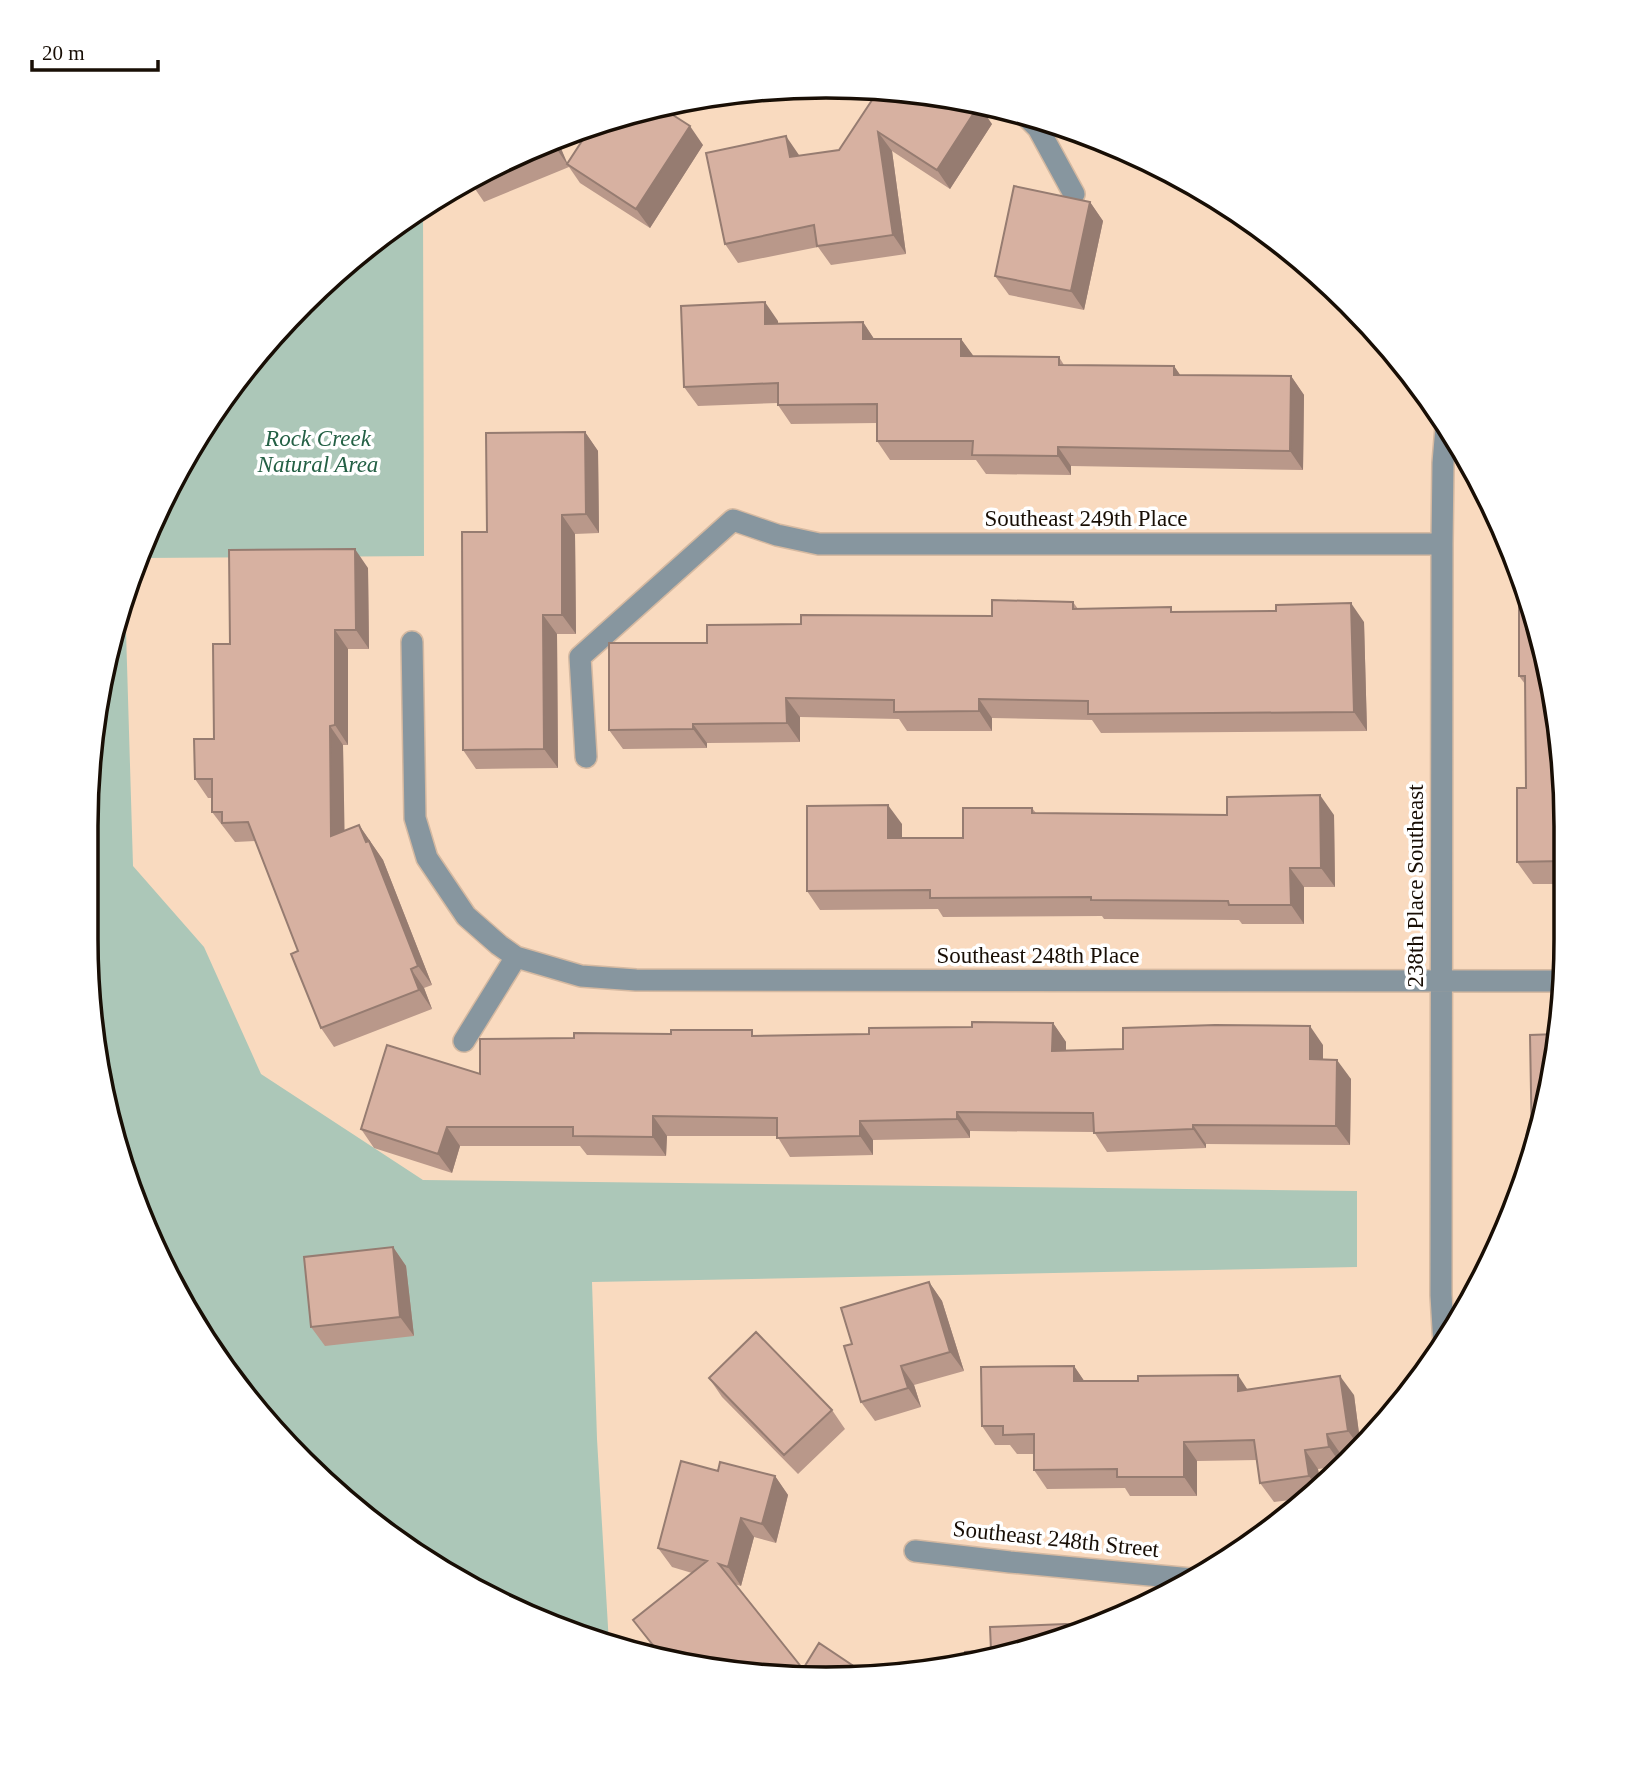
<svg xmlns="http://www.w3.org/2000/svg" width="1652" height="1765" font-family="'Times New Roman',serif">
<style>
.green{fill:#acc7b8}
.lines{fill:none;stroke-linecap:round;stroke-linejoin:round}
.minor-casing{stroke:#d5b9a1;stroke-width:24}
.minor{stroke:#87969f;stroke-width:21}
.wall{fill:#b9988a}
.shaded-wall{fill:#967c71}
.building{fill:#d7b1a1;stroke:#967c71;stroke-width:2}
.labels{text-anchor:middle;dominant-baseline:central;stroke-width:7;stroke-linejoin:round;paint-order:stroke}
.park-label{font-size:23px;font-style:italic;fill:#246045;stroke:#fff}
.street-label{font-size:23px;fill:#180e05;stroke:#fff}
.rim{fill:none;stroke:#180e05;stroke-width:3.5}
</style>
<rect width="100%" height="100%" fill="#f9dabf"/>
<path class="green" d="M 423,208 L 424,556 L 140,558 L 162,498 L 238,376 L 338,270 Z
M 125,597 L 133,866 L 204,947 L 261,1074 L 423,1180 L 1357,1191 L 1357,1267 L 592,1282 L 597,1439 L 609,1644 L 456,1580 L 338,1496 L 238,1389 L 162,1266 L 100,1084 L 87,777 L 111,634 Z"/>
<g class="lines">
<g class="minor-casing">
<path id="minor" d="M 1024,114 L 1038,128 L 1074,194
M 412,642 L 415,818 L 427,858 L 466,916 L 499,945 L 516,957 L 581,976 L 636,980 L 1562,981
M 586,757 L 580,657 L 733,520 L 777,535 L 819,544 L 1442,544
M 464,1041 L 516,957
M 1444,1345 L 1441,1295 L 1442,544 L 1443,463 L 1446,427
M 915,1551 L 1010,1562 L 1192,1579"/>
</g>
<use href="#minor" class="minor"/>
</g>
<path class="wall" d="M 880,88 L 992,124 L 950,189 L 892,151 L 906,254 L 831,265 L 818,247 L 738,263 L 725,244 L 799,156 L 839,150 Z
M 626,124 L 703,145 L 650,228 L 580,183 L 569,167 L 484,202 L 471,183 L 557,139 L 567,164 Z
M 1178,178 L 1222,205 L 1217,211 Z
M 1090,202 L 1103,221 L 1084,310 L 1009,295 L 995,276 Z
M 778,321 L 778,324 L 863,322 L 874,339 L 961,339 L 973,356 L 1059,357 L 1064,365 L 1174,366 L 1180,375 L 1291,376 L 1304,395 L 1303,470 L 1071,466 L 1071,475 L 986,474 L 976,460 L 890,460 L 877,441 L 877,423 L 791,424 L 778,405 L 778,403 L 698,406 L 684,387 Z
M 585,432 L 598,451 L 599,533 L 575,534 L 576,634 L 557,634 L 558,768 L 476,769 L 463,750 L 487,532 Z
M 1517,567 L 1560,729 L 1565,884 L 1533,884 L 1517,862 L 1526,788 L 1525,684 L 1519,676 L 1519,578 L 1517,575 Z
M 368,568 L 369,649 L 348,649 L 348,745 L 343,745 L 344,831 L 359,825 L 383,860 L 432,985 L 424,988 L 432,1009 L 334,1047 L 321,1028 L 298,951 L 255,841 L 235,842 L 212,812 L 212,798 L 208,798 L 195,779 L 214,739 L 230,644 Z
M 1073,602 L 1078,609 L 1175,612 L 1364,622 L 1367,731 L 1101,733 L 1092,720 L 992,718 L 992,731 L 907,731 L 899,719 L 800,717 L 800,742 L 707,743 L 707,748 L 623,749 L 609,730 L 707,643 L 801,624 L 992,616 Z
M 1032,808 L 1036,813 L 1334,815 L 1335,887 L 1304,887 L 1304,924 L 1242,924 L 1239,920 L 1104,919 L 1102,916 L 943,917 L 938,909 L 820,910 L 807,891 L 902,824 L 902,838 L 963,838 Z
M 1053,1023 L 1066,1042 L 1066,1051 L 1323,1045 L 1323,1060 L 1351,1079 L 1350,1145 L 1206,1144 L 1206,1148 L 1107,1152 L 1094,1132 L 970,1131 L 970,1138 L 873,1140 L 873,1155 L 790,1157 L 777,1136 L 667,1136 L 666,1156 L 587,1155 L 580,1146 L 460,1146 L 452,1173 L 374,1148 L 361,1129 L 480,1074 L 756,1036 L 869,1034 L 972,1027 Z
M 393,1247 L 406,1266 L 414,1336 L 325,1346 L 311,1327 Z
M 929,1282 L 942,1301 L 964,1371 L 914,1385 L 921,1407 L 875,1421 L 861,1402 L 852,1344 Z
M 1074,1366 L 1084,1381 L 1354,1395 L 1361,1448 L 1360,1450 L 1340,1453 L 1342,1466 L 1318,1469 L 1321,1486 L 1307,1498 L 1274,1502 L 1260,1483 L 1257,1460 L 1197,1461 L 1197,1496 L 1130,1496 L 1125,1488 L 1047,1489 L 1034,1470 L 1034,1454 L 1017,1454 L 1010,1445 L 995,1445 L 982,1426 Z
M 709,1378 L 832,1410 L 845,1429 L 798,1474 L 722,1397 Z
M 775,1476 L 788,1495 L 776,1543 L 754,1537 L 741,1586 L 734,1584 L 803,1669 L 858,1669 L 777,1678 L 662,1658 L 633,1620 L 692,1573 L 672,1567 L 658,1548 Z"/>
<path class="shaded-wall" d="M 979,105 L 992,124 L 950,189 L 937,170 Z
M 690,126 L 703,145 L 650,228 L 636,209 Z
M 878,132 L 892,151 L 906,254 L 893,235 Z
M 786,136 L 799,155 L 803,176 L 790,157 Z
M 557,139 L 569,167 L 556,148 L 553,141 Z
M 1206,195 L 1222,205 L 1217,211 Z
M 1090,202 L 1103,221 L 1084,310 L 1071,291 Z
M 765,302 L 778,321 L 779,343 L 765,324 Z
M 863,322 L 876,342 L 863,339 Z
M 961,339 L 975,358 L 961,356 Z
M 1174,366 L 1187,385 L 1174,375 Z
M 1291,376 L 1304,395 L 1303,470 L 1290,451 Z
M 585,432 L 598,451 L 599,533 L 586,514 Z
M 1058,447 L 1071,466 L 1071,475 L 1058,456 Z
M 562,515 L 575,534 L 576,634 L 562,615 Z
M 355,549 L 368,568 L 369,649 L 356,630 Z
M 1351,603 L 1364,622 L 1367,731 L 1354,712 Z
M 543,615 L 557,634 L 558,768 L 544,749 Z
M 335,630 L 348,649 L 348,745 L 335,725 Z
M 786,698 L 800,717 L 800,742 L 787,723 Z
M 979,699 L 992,718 L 992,731 L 979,711 Z
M 693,724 L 707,743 L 707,748 L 693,729 Z
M 330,726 L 343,745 L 345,855 L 331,836 Z
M 1320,795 L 1334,815 L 1335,887 L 1321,868 Z
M 888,805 L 902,824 L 902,857 L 888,838 Z
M 359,825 L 383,860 L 432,985 L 418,966 Z
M 1290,868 L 1304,887 L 1304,924 L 1291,905 Z
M 411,969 L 424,988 L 432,1009 L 419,990 Z
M 1053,1023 L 1066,1042 L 1066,1070 L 1052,1051 Z
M 1310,1026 L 1323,1045 L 1323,1078 L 1310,1059 Z
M 1337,1060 L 1351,1079 L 1350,1145 L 1336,1126 Z
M 957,1112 L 970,1131 L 970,1138 L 957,1119 Z
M 653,1116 L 667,1136 L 666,1156 L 653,1137 Z
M 860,1121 L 873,1140 L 873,1155 L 860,1136 Z
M 1193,1125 L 1206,1144 L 1206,1148 L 1193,1129 Z
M 447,1127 L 460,1146 L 452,1173 L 438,1154 Z
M 393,1247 L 406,1266 L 414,1336 L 400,1317 Z
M 929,1282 L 942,1301 L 964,1371 L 950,1352 Z
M 901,1366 L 914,1385 L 921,1407 L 908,1388 Z
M 1074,1366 L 1087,1385 L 1074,1381 Z
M 1238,1375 L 1251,1395 L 1238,1391 Z
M 1340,1376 L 1354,1395 L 1361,1449 L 1348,1431 Z
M 1327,1434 L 1340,1453 L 1342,1466 L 1329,1447 Z
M 1184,1442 L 1197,1461 L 1197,1496 L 1184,1477 Z
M 1305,1450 L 1318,1469 L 1321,1486 L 1318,1489 L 1309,1476 Z
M 775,1476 L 788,1495 L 776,1543 L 762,1524 Z
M 741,1518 L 754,1537 L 741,1586 L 728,1567 Z
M 858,1669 L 862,1675 L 854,1675 Z"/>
<path class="building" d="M 880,88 L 979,105 L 937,170 L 878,132 L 893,235 L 817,246 L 814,225 L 725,244 L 706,153 L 786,136 L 790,157 L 839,150 Z
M 662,108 L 690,126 L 636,209 L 567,164 L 593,124 L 617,118 L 626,124 L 632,115 Z
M 553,141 L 556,148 L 471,183 L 469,179 Z
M 1014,186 L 1090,202 L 1071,291 L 995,276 Z
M 765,302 L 765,324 L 863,322 L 863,339 L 961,339 L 961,356 L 1059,357 L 1059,365 L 1174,366 L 1174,375 L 1291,376 L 1290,451 L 1058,447 L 1058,456 L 972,455 L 973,441 L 877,441 L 877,404 L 778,405 L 778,383 L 684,387 L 681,306 Z
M 585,432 L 586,514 L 562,515 L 562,615 L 543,615 L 544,749 L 463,750 L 462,532 L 487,532 L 486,433 Z
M 355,549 L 356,630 L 335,630 L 335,725 L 330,726 L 331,836 L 359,825 L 366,842 L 369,841 L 418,966 L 411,969 L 419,990 L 321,1028 L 291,954 L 298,951 L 248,822 L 222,823 L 222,812 L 212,812 L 212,779 L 195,779 L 194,739 L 214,739 L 213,644 L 230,644 L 229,550 Z
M 1517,567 L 1527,588 L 1560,729 L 1564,861 L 1517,862 L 1517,788 L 1526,788 L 1525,676 L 1519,676 L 1519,575 L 1517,575 Z
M 992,600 L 1073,602 L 1073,609 L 1171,607 L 1171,612 L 1276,611 L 1276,605 L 1351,603 L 1354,712 L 1088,714 L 1088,701 L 979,699 L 979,711 L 894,712 L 894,700 L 786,698 L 787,723 L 693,724 L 693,729 L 609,730 L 609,643 L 707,643 L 707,625 L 801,624 L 801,615 L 992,616 Z
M 1320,795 L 1321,868 L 1290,868 L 1291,905 L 1229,905 L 1228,901 L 1091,900 L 1091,897 L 930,898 L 930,890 L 807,891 L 807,806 L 888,805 L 888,838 L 963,838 L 963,808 L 1032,808 L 1032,813 L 1227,815 L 1227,797 Z
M 972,1022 L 1053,1023 L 1052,1051 L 1123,1049 L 1123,1028 L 1215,1025 L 1310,1026 L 1310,1059 L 1337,1060 L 1336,1126 L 1193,1125 L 1193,1129 L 1094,1133 L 1093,1113 L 957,1112 L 957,1119 L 860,1121 L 860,1136 L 777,1138 L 777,1118 L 653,1116 L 653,1137 L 573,1136 L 573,1127 L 447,1127 L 438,1154 L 361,1129 L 387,1045 L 480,1074 L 480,1039 L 574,1038 L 574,1033 L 671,1034 L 671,1030 L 752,1030 L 752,1036 L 869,1034 L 869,1028 L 972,1027 Z
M 1557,1034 L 1552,1083 L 1532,1148 L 1530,1035 Z
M 393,1247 L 400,1317 L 311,1327 L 304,1257 Z
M 929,1282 L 950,1352 L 901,1366 L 908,1388 L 861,1402 L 844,1346 L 852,1344 L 841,1308 Z
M 756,1332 L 832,1410 L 784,1455 L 709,1378 Z
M 1074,1366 L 1074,1381 L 1138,1381 L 1138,1376 L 1238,1375 L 1238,1391 L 1340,1376 L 1348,1431 L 1327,1434 L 1329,1447 L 1305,1450 L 1309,1476 L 1260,1483 L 1254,1440 L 1184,1442 L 1184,1477 L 1117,1477 L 1117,1469 L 1034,1470 L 1034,1434 L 1003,1435 L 1003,1426 L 982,1426 L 981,1367 Z
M 681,1461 L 718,1471 L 720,1462 L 775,1476 L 762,1524 L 741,1518 L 728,1567 L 719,1564 L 803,1669 L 819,1643 L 858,1669 L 854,1675 L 777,1678 L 738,1671 L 735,1667 L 731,1670 L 664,1659 L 633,1620 L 707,1561 L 658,1548 Z
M 1066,1624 L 1095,1627 L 966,1661 L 965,1652 L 991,1650 L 990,1627 Z"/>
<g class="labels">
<g class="park-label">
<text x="318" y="438">Rock Creek<tspan x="318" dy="26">Natural Area</tspan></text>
</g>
<g class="street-label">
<text x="1086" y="518">Southeast 249th Place</text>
<text transform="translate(1415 886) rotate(-90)">238th Place Southeast</text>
<text x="1038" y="955">Southeast 248th Place</text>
<text transform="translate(1056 1539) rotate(6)">Southeast 248th Street</text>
</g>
</g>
<path d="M0 0H1652V1765H0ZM826 98H826A728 728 0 0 1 1554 826V939A728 728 0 0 1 826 1667H826A728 728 0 0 1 98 939V826A728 728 0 0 1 826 98Z" fill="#fff" fill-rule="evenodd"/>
<path class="rim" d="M826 98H826A728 728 0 0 1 1554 826V939A728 728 0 0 1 826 1667H826A728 728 0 0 1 98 939V826A728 728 0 0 1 826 98Z"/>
<path d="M32 60v10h126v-10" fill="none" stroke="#180e05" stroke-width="3.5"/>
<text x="42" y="60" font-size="21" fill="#180e05" stroke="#ffffff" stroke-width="5" paint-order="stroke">20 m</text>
</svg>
